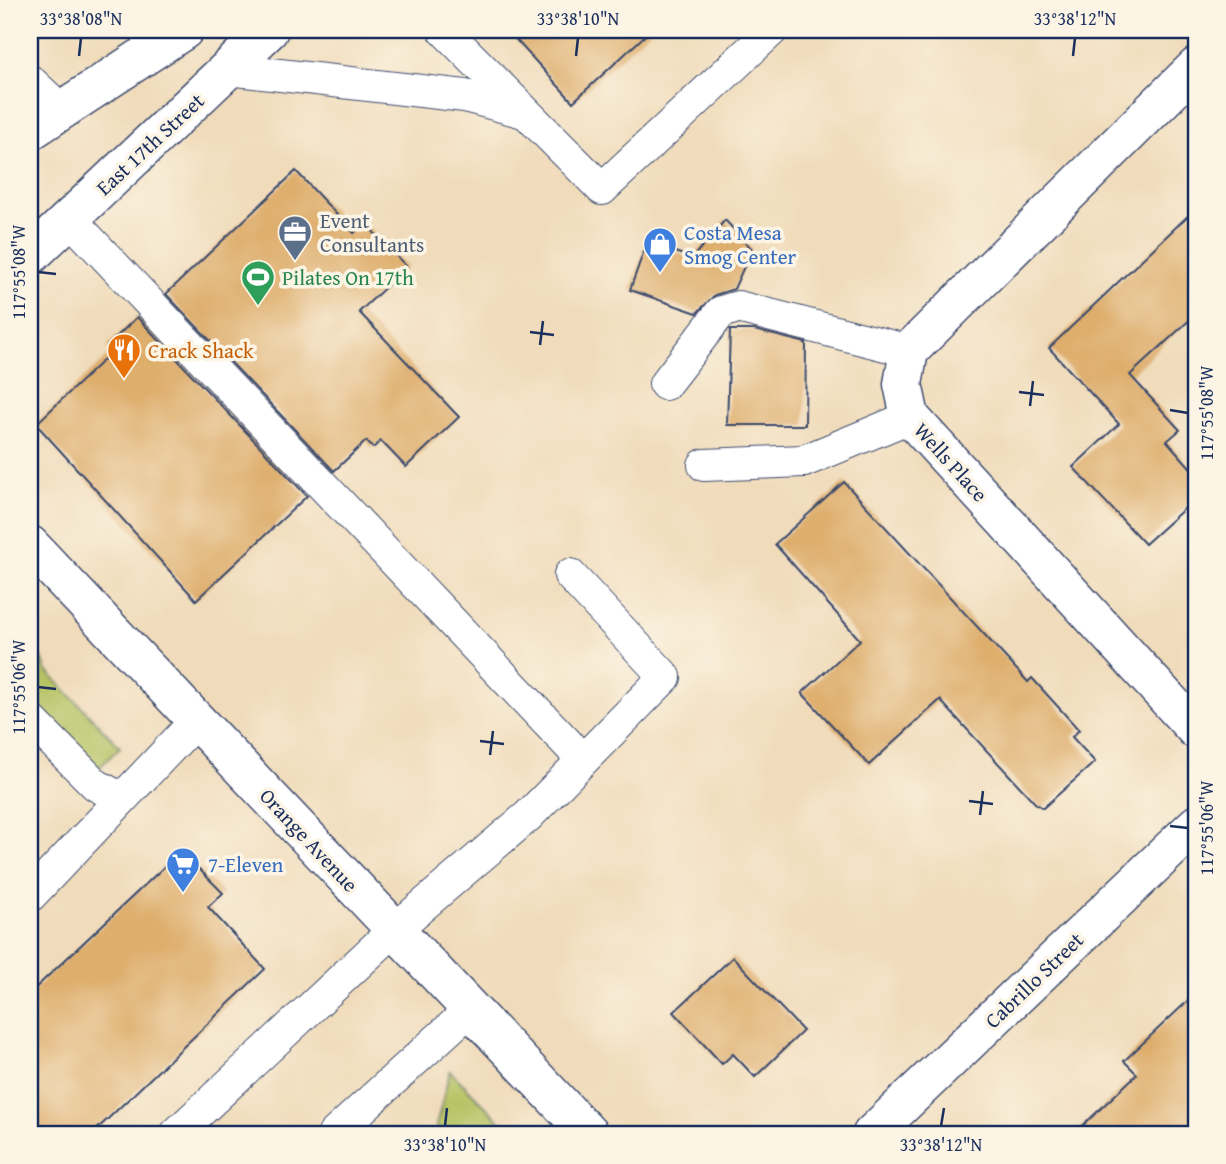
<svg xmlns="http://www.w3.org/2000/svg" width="1226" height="1164" font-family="'Gentium Book Plus',serif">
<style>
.green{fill:#b6c365;stroke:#687962;stroke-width:2}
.building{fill:#deae6d}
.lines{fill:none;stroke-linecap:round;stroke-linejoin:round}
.lane-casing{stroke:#3b496c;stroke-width:34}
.street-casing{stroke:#3b496c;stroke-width:41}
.secondary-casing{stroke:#3b496c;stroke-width:41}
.lane{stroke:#fff;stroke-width:32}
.street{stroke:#fff;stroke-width:38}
.secondary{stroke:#fff;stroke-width:38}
.ticks{fill:none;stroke:#1b2f5e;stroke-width:2.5}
.labels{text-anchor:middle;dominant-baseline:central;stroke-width:7;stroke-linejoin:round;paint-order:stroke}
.street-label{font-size:21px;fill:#1b2f5e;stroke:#fcf5e5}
.service-label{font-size:21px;fill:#4e5e75;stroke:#fcf5e5;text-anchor:start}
.shop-label{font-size:21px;fill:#366cbe;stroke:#fcf5e5;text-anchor:start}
.leisure-label{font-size:21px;fill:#27864d;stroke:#fcf5e5;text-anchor:start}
.food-label{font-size:21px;fill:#c56008;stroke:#fcf5e5;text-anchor:start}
.neatline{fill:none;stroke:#1b2f5e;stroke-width:2.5}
.ticks-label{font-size:18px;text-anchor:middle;fill:#1b2f5e}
</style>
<rect width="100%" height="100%" fill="#fcf5e5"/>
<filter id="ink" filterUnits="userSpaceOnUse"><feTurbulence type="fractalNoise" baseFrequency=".0143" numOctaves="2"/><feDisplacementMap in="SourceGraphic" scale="14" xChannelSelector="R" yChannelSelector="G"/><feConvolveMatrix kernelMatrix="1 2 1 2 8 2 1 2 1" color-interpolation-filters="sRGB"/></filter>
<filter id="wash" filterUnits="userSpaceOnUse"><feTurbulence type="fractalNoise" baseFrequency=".00686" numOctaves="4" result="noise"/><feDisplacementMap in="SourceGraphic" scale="28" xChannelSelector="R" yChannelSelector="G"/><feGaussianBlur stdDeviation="1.57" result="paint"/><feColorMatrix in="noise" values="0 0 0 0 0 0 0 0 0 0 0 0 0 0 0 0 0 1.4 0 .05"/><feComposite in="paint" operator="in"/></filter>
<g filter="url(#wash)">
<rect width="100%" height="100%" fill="#f0dbba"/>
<path class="green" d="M 30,645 L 42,658 L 46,670 L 120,747 L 94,773 L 30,718 Z
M 450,1071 L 513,1134 L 444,1134 L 436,1126 Z"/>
<g id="blocks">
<path class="building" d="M 507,30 L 651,30 L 573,102 Z
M 296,171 L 354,233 L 365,223 L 407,267 L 359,312 L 459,417 L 406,467 L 381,441 L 373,448 L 366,441 L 334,471 L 166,294 Z
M 1196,208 L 1196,314 L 1130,375 L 1180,430 L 1167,441 L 1196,474 L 1196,498 L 1145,544 L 1073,467 L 1119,424 L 1049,348 Z
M 725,220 L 752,249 L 734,289 L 715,295 L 697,313 L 630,290 L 647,242 L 692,258 Z
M 137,317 L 307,496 L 196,600 L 36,424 L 112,352 L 107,346 Z
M 730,330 L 754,330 L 806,343 L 805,425 L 727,425 Z
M 844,482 L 1028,682 L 1032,678 L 1079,730 L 1072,737 L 1095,762 L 1043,808 L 1035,803 L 940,700 L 869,765 L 802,693 L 860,640 L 775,544 Z
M 181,851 L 223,893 L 208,907 L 265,969 L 92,1134 L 30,1134 L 30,993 Z
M 733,957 L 803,1031 L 755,1077 L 733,1054 L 722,1064 L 674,1012 Z
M 1196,993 L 1196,1134 L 1074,1134 L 1137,1074 L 1124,1061 Z"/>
</g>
</g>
<g filter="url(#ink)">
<use href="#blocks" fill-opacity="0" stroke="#3b496c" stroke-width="2"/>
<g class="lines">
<g class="lane-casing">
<path id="lane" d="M 444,30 L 602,189 L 772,30
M 228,69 L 465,96 L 524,112
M 30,81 L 61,110
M 70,219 L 583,760
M 665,384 L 721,312 L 738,307 L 909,351
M 704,465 L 804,461 L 910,417
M 30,719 L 96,785 L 122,799 L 196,721
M 30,896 L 122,799
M 176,1134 L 393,931 L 528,816 L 665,677 L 570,575
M 334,1134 L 470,1010"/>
</g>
<g class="street-casing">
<path id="street" d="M 1196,67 L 909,351 L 903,384 L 910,417 L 1196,730
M 30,545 L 589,1134
M 872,1134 L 1196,825"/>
</g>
<g class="secondary-casing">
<path id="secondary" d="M 30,131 L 184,30
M 30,256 L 269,30"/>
</g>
<use href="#lane" class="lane"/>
<use href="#street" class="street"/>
<use href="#secondary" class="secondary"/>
</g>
</g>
<path class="ticks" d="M 79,56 L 81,38M 576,56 L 578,38M 1073,56 L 1075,38M 38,272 L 56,274M 530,332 L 554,335M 540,345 L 543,321M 1019,392 L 1044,395M 1030,406 L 1033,381M 1170,410 L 1188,413M 38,687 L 56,689M 480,741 L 504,744M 490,755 L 493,731M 969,801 L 993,804M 980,815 L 983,791M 1170,826 L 1188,828M 445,1126 L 447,1108M 941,1126 L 944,1108"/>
<defs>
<g id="office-pin" transform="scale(1.75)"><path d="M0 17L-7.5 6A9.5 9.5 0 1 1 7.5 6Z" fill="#5c6f8a" stroke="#fcf5e5"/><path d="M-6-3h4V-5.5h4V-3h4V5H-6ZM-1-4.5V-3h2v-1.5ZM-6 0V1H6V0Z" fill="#fff"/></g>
<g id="shop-pin" transform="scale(1.75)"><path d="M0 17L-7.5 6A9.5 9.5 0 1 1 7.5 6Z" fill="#3f7fe0" stroke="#fcf5e5"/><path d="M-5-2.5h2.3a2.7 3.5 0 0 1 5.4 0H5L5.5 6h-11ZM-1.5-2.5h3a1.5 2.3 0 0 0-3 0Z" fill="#fff"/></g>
<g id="stadium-pin" transform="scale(1.75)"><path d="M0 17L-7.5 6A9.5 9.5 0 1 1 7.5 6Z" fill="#2e9e5b" stroke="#fcf5e5"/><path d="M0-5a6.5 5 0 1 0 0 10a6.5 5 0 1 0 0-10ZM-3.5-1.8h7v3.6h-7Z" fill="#fff"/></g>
<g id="restaurant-pin" transform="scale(1.75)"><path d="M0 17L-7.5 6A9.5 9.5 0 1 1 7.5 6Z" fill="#e8710a" stroke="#fcf5e5"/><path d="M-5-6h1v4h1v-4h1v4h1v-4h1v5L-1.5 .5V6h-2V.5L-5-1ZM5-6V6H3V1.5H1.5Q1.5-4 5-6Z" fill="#fff"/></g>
<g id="supermarket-pin" transform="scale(1.75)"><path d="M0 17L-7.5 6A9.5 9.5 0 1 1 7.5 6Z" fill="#3f7fe0" stroke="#fcf5e5"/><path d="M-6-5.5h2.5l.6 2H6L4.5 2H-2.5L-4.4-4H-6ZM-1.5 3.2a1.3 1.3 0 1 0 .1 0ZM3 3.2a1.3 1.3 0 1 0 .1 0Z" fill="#fff"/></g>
</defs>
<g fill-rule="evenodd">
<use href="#office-pin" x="295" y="232"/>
<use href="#shop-pin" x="660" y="244"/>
<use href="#stadium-pin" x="258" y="277"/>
<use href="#restaurant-pin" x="124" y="350"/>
<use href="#supermarket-pin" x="183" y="864"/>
</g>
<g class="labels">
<g class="street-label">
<text transform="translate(150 144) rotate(-43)">East 17th Street</text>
<text transform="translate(951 462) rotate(48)">Wells Place</text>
<text transform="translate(309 840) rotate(47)">Orange Avenue</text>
<text transform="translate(1034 980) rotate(-44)">Cabrillo Street</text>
</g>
<g class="service-label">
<text x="320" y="220">Event<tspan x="320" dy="24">Consultants</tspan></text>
</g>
<g class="shop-label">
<text x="684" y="232">Costa Mesa<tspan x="684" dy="24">Smog Center</tspan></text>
<text x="208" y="864">7-Eleven</text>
</g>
<g class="leisure-label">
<text x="282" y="277">Pilates On 17th</text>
</g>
<g class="food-label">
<text x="148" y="350">Crack Shack</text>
</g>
</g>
<rect width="1226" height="1164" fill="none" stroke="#fcf5e5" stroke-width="77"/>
<rect x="38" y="38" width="1150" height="1088" class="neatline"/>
<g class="ticks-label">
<text x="81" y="25">33°38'08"N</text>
<text x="578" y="25">33°38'10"N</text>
<text x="1075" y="25">33°38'12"N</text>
<text transform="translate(19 272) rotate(-90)" y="6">117°55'08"W</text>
<text transform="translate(1207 413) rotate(-90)" y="6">117°55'08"W</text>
<text transform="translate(19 687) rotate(-90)" y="6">117°55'06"W</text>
<text transform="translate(1207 828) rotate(-90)" y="6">117°55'06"W</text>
<text x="445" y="1151">33°38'10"N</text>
<text x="941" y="1151">33°38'12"N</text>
</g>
</svg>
